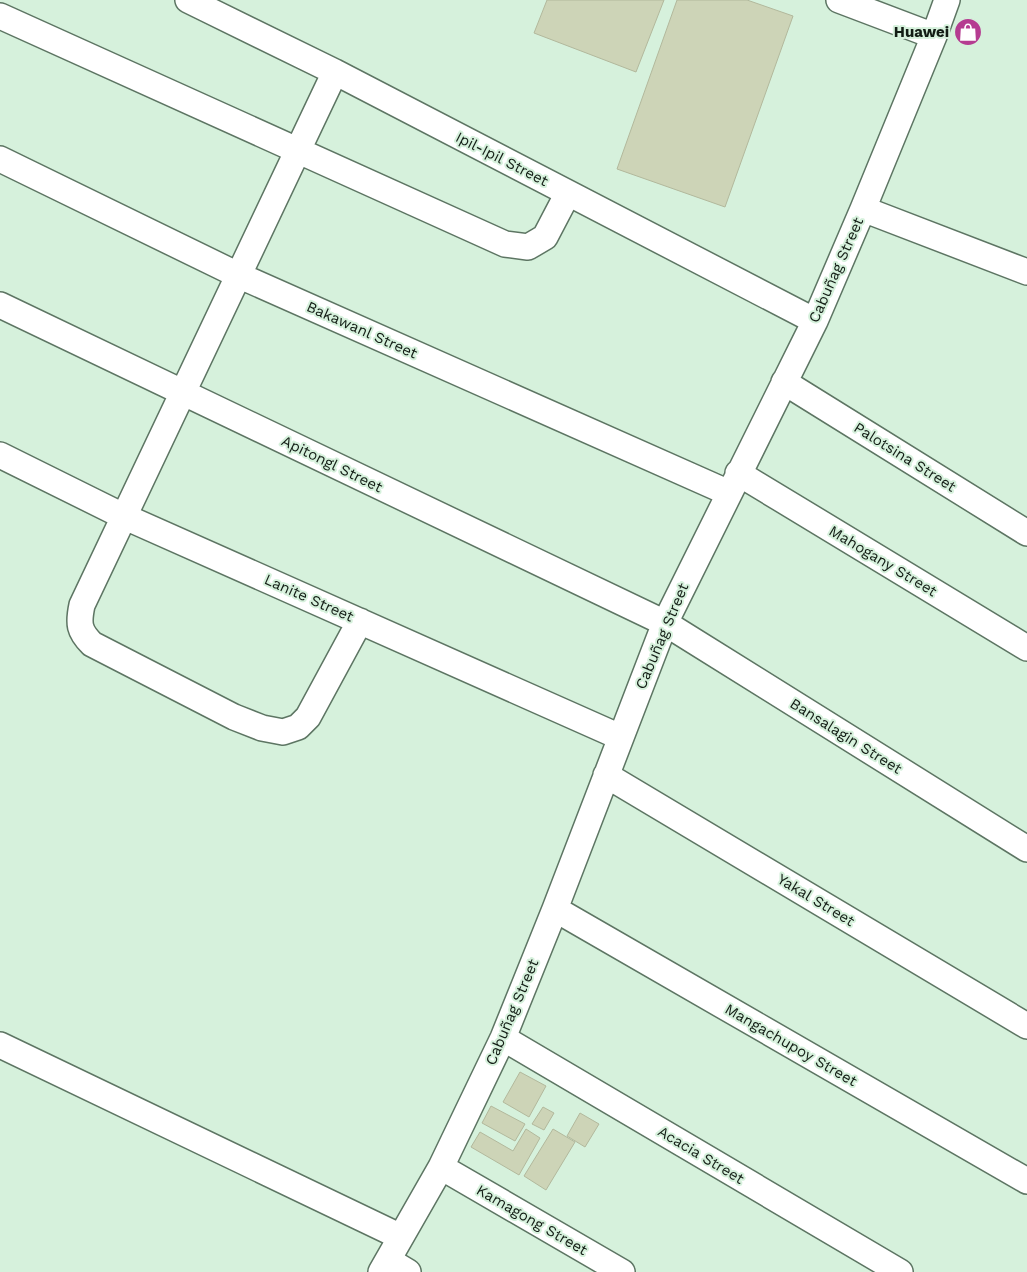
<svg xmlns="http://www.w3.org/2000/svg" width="1027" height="1272" font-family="'Work Sans',sans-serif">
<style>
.building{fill:#cdd4b7;stroke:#b2b89c}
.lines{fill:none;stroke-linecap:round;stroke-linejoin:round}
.minor-casing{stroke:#5d7563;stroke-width:28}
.minor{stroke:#fff;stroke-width:25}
.labels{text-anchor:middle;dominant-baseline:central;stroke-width:4;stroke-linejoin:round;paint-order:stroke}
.poi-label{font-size:15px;font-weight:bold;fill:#131d15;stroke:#d6f1dc;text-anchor:end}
.street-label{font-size:15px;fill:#131d15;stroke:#d6f1dc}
</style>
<rect width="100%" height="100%" fill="#d6f1dc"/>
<path class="building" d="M 547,0 L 664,0 L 636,72 L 534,33 Z
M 677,0 L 747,0 L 793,16 L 725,207 L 617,169 Z
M 520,1072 L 546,1086 L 529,1117 L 503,1102 Z
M 491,1106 L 525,1124 L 515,1141 L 482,1123 Z
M 543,1107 L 554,1113 L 544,1130 L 532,1124 Z
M 580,1113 L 599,1124 L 585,1147 L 567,1136 Z
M 526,1129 L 540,1138 L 519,1175 L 471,1147 L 480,1132 L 513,1151 Z
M 553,1129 L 575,1142 L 546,1190 L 524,1176 Z"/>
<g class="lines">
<g class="minor-casing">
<path id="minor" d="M 188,0 L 335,72 L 815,321
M 839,0 L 934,36
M 0,16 L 505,244 L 528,247 L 545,237 L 568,193
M 335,72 L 82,605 C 78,624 79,631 92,644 L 234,717 L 262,728 L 283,732 L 298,727 L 308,717 L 360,621
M 0,159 L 238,275 L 729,493
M 863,209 L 1027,272
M 0,305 L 665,623 L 1027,849
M 784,382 L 1027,533
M 0,455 L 123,516 L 620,737
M 738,473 L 1027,648
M 606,775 L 1027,1026
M 555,909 L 1027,1181
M 503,1038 L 900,1272
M 0,1045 L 401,1237
M 441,1167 L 622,1272
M 388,1260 L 408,1272
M 381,1272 L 441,1167 L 503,1038 L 555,909 L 665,623 L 815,321 L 863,209 L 934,36 L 947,0"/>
</g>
<use href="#minor" class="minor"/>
</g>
<defs>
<g id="shop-disc" transform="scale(1.4375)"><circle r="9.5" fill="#b53c91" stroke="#d6f1dc"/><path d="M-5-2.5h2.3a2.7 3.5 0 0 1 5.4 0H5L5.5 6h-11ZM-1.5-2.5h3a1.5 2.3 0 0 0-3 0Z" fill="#fff"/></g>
</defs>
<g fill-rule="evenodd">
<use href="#shop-disc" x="968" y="32"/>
</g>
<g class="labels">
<g class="poi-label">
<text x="949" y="32">Huawei</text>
</g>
<g class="street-label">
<text transform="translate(502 159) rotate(27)">Ipil-Ipil Street</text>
<text transform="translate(836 270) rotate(-66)">Cabuñag Street</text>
<text transform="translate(362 330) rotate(24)">Bakawanl Street</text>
<text transform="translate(905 457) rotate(32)">Palotsina Street</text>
<text transform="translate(332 464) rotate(26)">Apitongl Street</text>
<text transform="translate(883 561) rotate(31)">Mahogany Street</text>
<text transform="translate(309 598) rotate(24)">Lanite Street</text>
<text transform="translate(662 636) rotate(-67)">Cabuñag Street</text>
<text transform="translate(846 736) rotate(32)">Bansalagin Street</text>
<text transform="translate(816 900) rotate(31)">Yakal Street</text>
<text transform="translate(512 1012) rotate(-67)">Cabuñag Street</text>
<text transform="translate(791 1045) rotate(30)">Mangachupoy Street</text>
<text transform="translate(701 1155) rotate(31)">Acacia Street</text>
<text transform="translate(532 1220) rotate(30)">Kamagong Street</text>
</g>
</g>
</svg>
